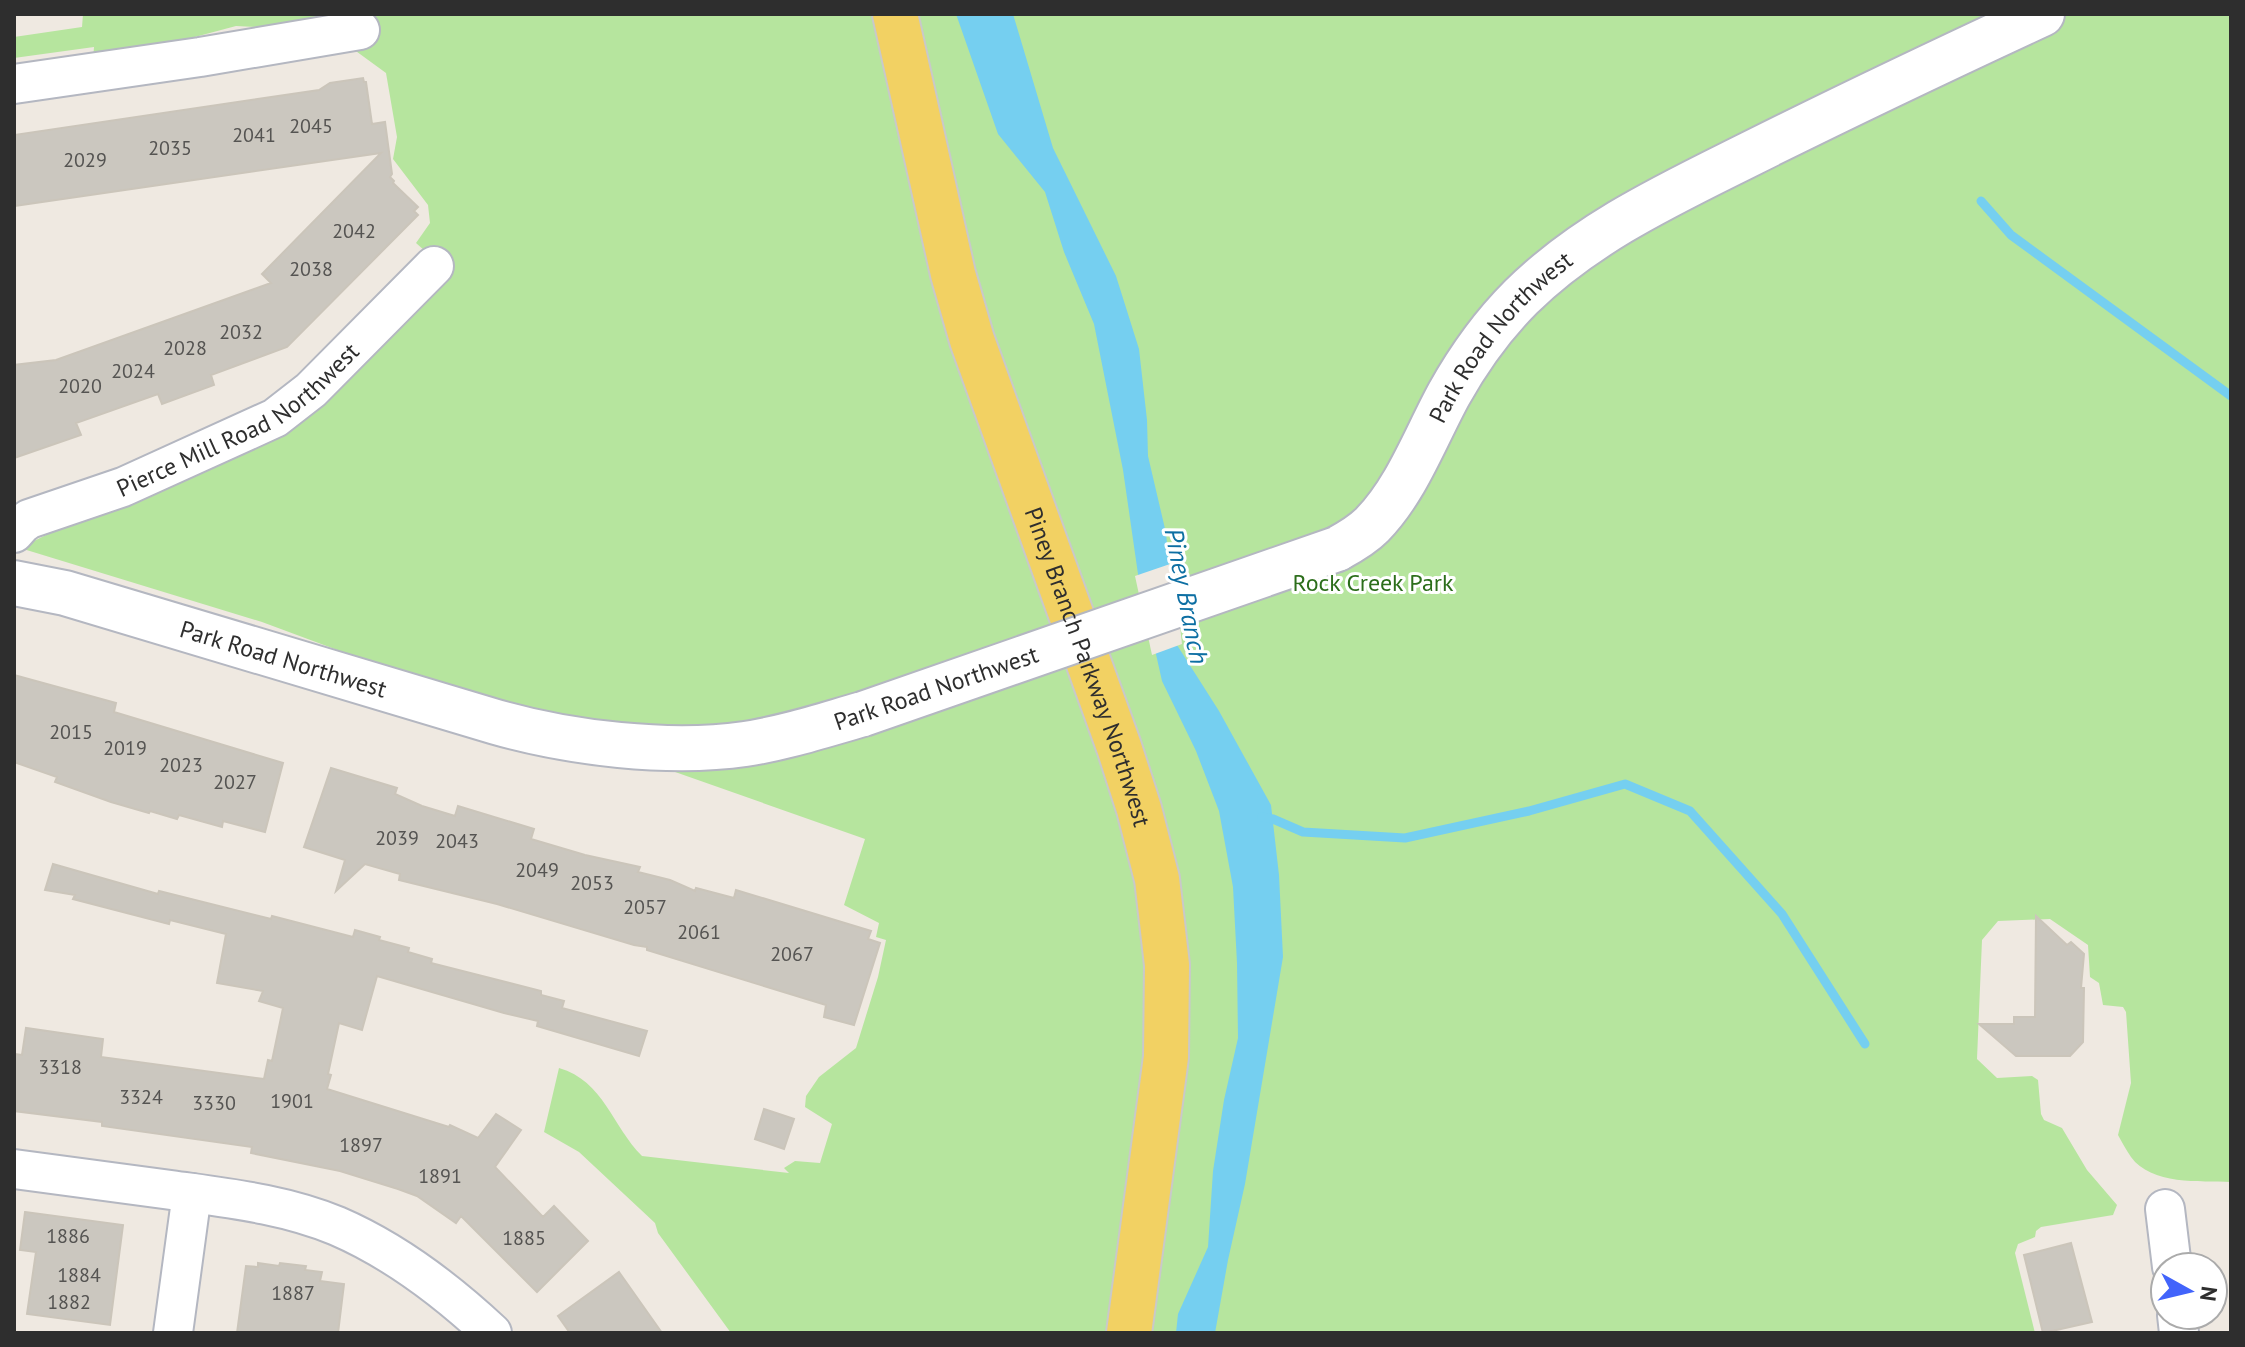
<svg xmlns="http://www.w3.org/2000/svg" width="2245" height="1347" font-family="'PT Sans',sans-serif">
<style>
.green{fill:#b6e59e}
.water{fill:#75cff0}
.pier{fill:#efe9e1}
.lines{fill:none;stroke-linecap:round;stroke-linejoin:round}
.stream{stroke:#75cff0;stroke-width:9}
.building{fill:#cbc7bf;stroke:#cbc5ba;stroke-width:2}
.street-casing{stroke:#b4b7c1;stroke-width:42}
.secondary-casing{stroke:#b4b7c1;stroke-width:48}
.primary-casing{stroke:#c9c9c9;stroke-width:48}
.street{stroke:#fff;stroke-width:38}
.secondary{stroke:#fff;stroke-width:44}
.primary{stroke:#f2d163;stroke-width:44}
.secondary-bridge-casing{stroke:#b4b7c1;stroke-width:48;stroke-linecap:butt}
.secondary-bridge{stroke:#fff;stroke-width:44}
.labels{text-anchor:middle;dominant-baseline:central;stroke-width:6;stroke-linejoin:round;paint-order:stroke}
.number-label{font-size:20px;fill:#555452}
.street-label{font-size:24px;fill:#2e2e2e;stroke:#fff}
.park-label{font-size:24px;fill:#2c6e1b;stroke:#fff}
.water-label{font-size:26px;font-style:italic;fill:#0d6fa3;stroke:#fff}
</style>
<rect width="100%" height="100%" fill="#efe9e1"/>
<path class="green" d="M 83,14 L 2231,14 L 2231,1182 C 2200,1181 2151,1185 2131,1157 C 2126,1150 2122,1142 2118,1135 L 2131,1083 L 2126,1012 L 2123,1007 L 2103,1005 L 2099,983 L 2090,977 L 2088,945 L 2050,919 L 1998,921 L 1982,940 L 1977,1059 L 1997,1078 L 2032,1076 L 2038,1080 L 2041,1114 L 2044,1120 L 2062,1128 L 2087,1170 L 2117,1205 L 2113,1215 L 2041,1227 L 2036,1231 L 2035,1237 L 2018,1244 L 2015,1253 L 2035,1333 L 731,1333 L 658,1233 L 655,1223 L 579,1152 L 544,1132 L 559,1068 C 604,1081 612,1126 642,1156 L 789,1173 L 784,1168 L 795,1161 L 820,1163 L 832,1124 L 805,1107 L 806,1096 L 819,1077 L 856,1048 L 878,977 L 886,940 L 876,937 L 879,923 L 844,905 L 865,839 L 488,706 L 262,622 L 20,548 L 192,462 L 312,384 L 425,251 L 416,243 L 430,223 L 428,205 L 393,159 L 397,137 L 386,73 L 327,30 L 236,26 L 120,57 L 93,60 L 94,47 L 14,58 L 14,37 L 82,27 Z"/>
<path class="water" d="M 956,14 L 1013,14 L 1053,148 L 1116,276 L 1139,349 L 1147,420 L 1148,456 L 1166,533 L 1177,645 L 1219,711 L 1271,805 L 1279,875 L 1283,957 L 1245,1184 L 1228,1260 L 1215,1333 L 1176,1333 L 1178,1314 L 1208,1247 L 1213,1171 L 1224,1100 L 1238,1038 L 1237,963 L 1233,887 L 1219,811 L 1196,751 L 1162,681 L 1138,574 L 1123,470 L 1094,324 L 1064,252 L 1045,192 L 998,134 Z"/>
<path class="pier" d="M 1173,563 L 1182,644 L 1152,655 L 1135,576 Z"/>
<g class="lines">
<path class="stream" d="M 1981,201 L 2011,235 L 2231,396
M 1262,817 L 1273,819 L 1303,832 L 1405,838 L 1529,811 L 1625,784 L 1690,811 L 1782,914 L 1865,1044"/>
</g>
<path class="building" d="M 363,78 L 364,82 L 366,82 L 372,124 L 385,122 L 392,174 L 390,177 L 394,181 L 393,183 L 418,207 L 414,211 L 418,215 L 287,347 L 211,375 L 214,385 L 162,404 L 158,394 L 76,423 L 81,435 L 14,458 L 14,365 L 56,360 L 271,283 L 262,274 L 381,153 L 14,206 L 14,135 L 319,90 L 330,83 Z
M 14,675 L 116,703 L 114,712 L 283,763 L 265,832 L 223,821 L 222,827 L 179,815 L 177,819 L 150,811 L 149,813 L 111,802 L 55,782 L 57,777 L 14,762 Z
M 331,768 L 397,788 L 395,794 L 422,806 L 455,816 L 458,806 L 534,829 L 531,839 L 585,855 L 640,867 L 638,872 L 670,880 L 695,891 L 696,888 L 734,898 L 736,890 L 871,931 L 868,939 L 880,943 L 854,1025 L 824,1017 L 826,1005 L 647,950 L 647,947 L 634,945 L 497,904 L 399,880 L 400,874 L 365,864 L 336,891 L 345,860 L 304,847 Z
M 53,864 L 158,894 L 159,891 L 271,919 L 272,916 L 353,937 L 355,930 L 380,937 L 379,940 L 409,948 L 408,952 L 432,959 L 431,963 L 541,991 L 541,995 L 564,1001 L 562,1008 L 647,1031 L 639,1056 L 537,1026 L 538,1021 L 504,1013 L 377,976 L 362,1030 L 339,1023 L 328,1074 L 331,1075 L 327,1089 L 449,1127 L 450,1125 L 478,1138 L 496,1114 L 521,1130 L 495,1167 L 543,1217 L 554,1206 L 588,1241 L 537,1292 L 461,1216 L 456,1223 L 417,1196 L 398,1189 L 340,1171 L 251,1153 L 252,1147 L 102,1126 L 102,1122 L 14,1111 L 14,1054 L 22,1055 L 26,1028 L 103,1039 L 101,1057 L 264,1079 L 268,1060 L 272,1061 L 283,1008 L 259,1001 L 263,991 L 217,983 L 226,934 L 170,920 L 169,924 L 73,899 L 75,895 L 45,890 Z
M 2036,916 L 2067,945 L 2071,942 L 2084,954 L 2081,988 L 2084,988 L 2083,1042 L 2070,1056 L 2016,1056 L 1979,1024 L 2014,1024 L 2014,1017 L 2035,1017 Z
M 764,1109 L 794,1119 L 784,1149 L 755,1139 Z
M 25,1212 L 123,1225 L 110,1325 L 27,1314 L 36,1252 L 20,1250 Z
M 2071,1243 L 2092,1322 L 2043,1333 L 2024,1255 Z
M 258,1263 L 279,1266 L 280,1263 L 306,1266 L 305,1270 L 322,1272 L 320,1281 L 344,1284 L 338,1333 L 237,1333 L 246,1266 L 258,1267 Z
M 619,1272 L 662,1333 L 570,1333 L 558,1316 Z"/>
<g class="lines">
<g class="street-casing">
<g id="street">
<path d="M 14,84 L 200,57 L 360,30"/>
<path id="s1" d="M 14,533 L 22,524 L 29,519 L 123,487 L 275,418 L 311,390 L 434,266"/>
<path d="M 14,1169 C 66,1176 119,1183 171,1190 C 227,1198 284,1204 337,1226 C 395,1251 446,1290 492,1333"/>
<path d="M 2165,1209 L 2172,1267"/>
<path d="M 2177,1315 L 2179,1333"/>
<path d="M 173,1333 L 192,1193"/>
</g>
</g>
<g class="secondary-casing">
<g id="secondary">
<path id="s2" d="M 1337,549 C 1350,542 1362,535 1372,525 C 1407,489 1425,438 1449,394 C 1468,360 1493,325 1521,297 C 1587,232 1670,194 1752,153 C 1848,105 1945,59 2042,14"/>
<path id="s3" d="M 14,583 L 65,593 L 496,722 C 569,743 669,755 745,744 C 785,738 824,725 863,714"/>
</g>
</g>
<g class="primary-casing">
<g id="primary">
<path id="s4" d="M 895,14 L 953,274 L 972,340 L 1119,747 L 1139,809 L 1157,879 L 1167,965 L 1166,1057 L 1129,1333"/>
</g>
</g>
<use href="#street" class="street"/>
<use href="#secondary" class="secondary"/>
<use href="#primary" class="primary"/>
<g class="secondary-bridge-casing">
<path id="secondary-bridge" d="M 863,714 L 1337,549"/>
</g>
<use href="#secondary-bridge" class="secondary-bridge"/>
</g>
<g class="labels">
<g class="number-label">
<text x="311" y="126">2045</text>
<text x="254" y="135">2041</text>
<text x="170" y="148">2035</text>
<text x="85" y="160">2029</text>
<text x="354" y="231">2042</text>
<text x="311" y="269">2038</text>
<text x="241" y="332">2032</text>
<text x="185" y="348">2028</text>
<text x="133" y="371">2024</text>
<text x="80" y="386">2020</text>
<text x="71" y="732">2015</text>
<text x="125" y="748">2019</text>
<text x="181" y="765">2023</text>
<text x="235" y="782">2027</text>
<text x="397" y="838">2039</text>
<text x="457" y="841">2043</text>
<text x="537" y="870">2049</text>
<text x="592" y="883">2053</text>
<text x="645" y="907">2057</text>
<text x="699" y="932">2061</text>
<text x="792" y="954">2067</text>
<text x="60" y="1067">3318</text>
<text x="141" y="1097">3324</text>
<text x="292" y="1101">1901</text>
<text x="214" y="1103">3330</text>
<text x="361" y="1145">1897</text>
<text x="440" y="1176">1891</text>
<text x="68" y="1236">1886</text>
<text x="524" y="1238">1885</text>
<text x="79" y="1275">1884</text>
<text x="293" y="1293">1887</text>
<text x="69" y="1302">1882</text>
</g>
<g class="street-label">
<text stroke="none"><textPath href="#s2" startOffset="272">Park Road Northwest</textPath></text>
<text stroke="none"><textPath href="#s1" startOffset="254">Pierce Mill Road Northwest</textPath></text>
<text stroke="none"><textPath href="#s3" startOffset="280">Park Road Northwest</textPath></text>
<text stroke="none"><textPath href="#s4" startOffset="682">Piney Branch Parkway Northwest</textPath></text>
<text transform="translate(936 688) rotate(-19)">Park Road Northwest</text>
</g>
<g class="park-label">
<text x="1373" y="582">Rock Creek Park</text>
</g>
<g class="water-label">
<text transform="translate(1187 596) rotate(79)">Piney Branch</text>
</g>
</g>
<rect width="2245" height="1347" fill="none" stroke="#2e2e2e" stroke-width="32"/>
<g transform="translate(2189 1291) rotate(98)"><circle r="38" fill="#ffffff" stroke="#ababab" stroke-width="2"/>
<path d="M0-6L14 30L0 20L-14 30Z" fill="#4264fb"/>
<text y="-12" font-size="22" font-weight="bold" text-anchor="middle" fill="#2e2e2e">N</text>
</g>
</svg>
